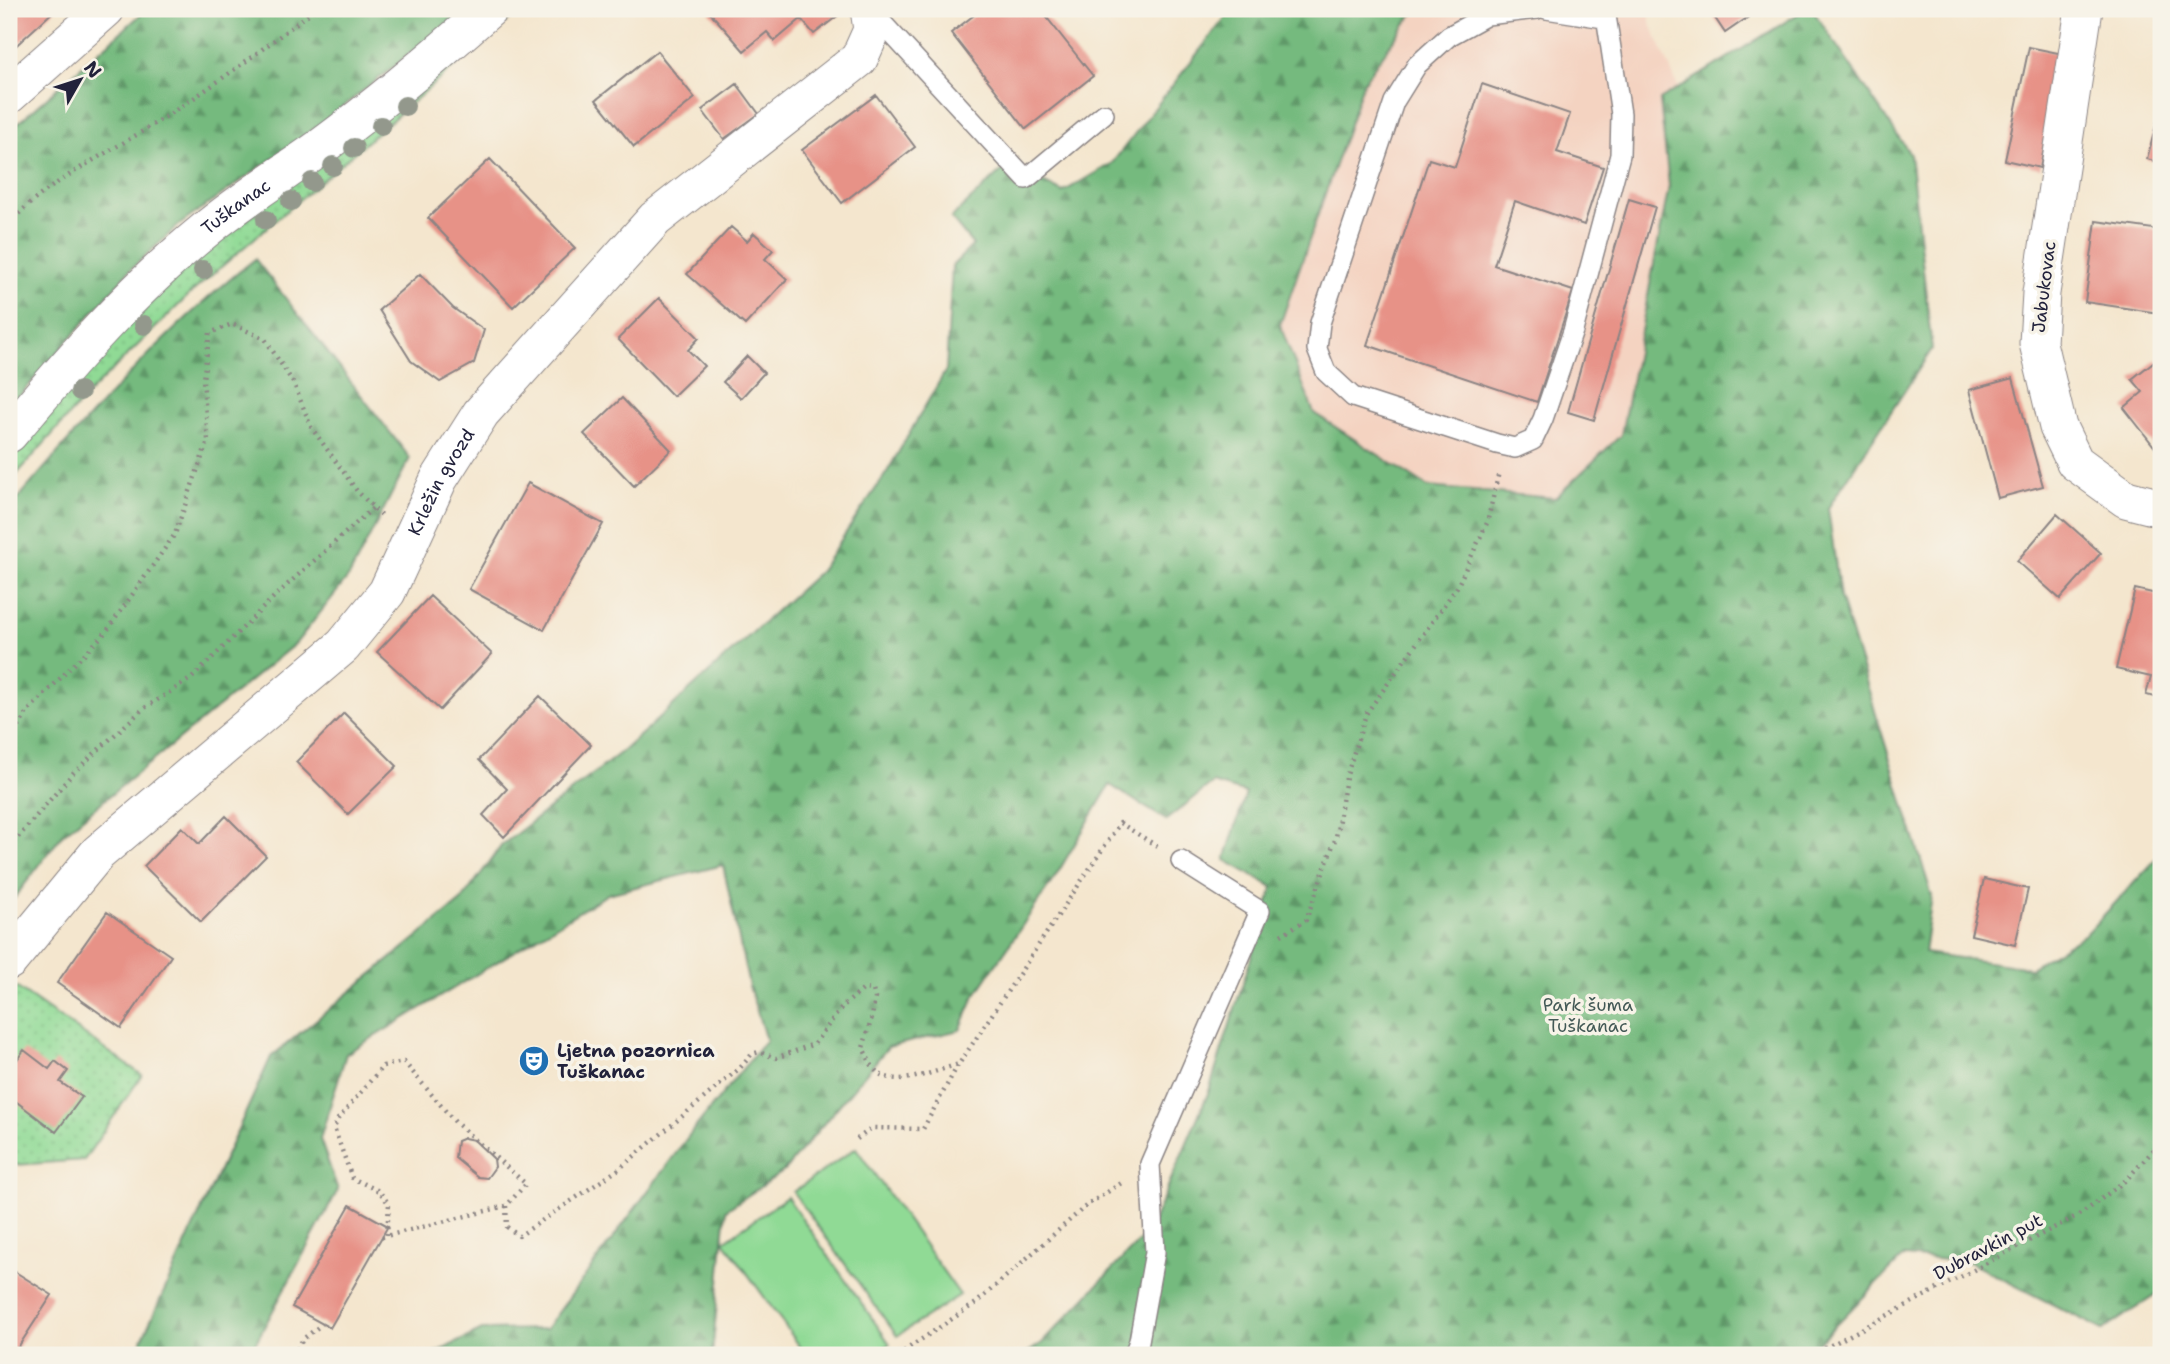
<svg xmlns="http://www.w3.org/2000/svg" width="2170" height="1364" font-family="'Shantell Sans',sans-serif">
<style>
.built{fill:#f4d3c1}
.grass{fill:url(#grass-dots);stroke:#597e68;stroke-width:2}
.forest{fill:url(#forest-firs);stroke:#4b6e5c;stroke-width:2}
.green{fill:#90da95;stroke:#597e68;stroke-width:2}
.building{fill:#e79287}
.lines{fill:none;stroke-linecap:round;stroke-linejoin:round}
.service-casing{stroke:#8b8484;stroke-width:22}
.minor-casing{stroke:#8b8484;stroke-width:39}
.path{stroke:#8b8484;stroke-width:4.5;stroke-dasharray:2 5;stroke-linecap:butt}
.service{stroke:#fff;stroke-width:19}
.minor{stroke:#fff;stroke-width:37}
.tree{fill:#93988c}
.labels{text-anchor:middle;dominant-baseline:central;stroke-width:7;stroke-linejoin:round;paint-order:stroke}
.street-label{font-size:18px;fill:#22223b;stroke:#f7f3e8}
.park-label{font-size:18px;fill:#435956;stroke:#f7f3e8}
.poi-label{font-size:18px;font-weight:bold;fill:#22223b;stroke:#f7f3e8;text-anchor:start}
</style>
<defs>
<pattern id="grass-dots" width="8" height="8" patternUnits="userSpaceOnUse" patternTransform="scale(1.75)"><rect width="8" height="8" fill="#90da95"/><path d="M2 2h.1M6 6h.1" fill="none" stroke="#7cbb81" stroke-width="1.8" stroke-linecap="round"/></pattern>
<pattern id="forest-firs" width="22" height="20" patternUnits="userSpaceOnUse" patternTransform="scale(1.75)"><rect width="22" height="20" fill="#74ba7e"/><path d="M5 1l3.5 6h-7zM16 11l3.5 6h-7z" fill="#5f9768"/></pattern>
</defs>
<rect width="100%" height="100%" fill="#f7f3e8"/>
<filter id="ink" filterUnits="userSpaceOnUse"><feTurbulence type="fractalNoise" baseFrequency=".0143" numOctaves="2"/><feDisplacementMap in="SourceGraphic" scale="14" xChannelSelector="R" yChannelSelector="G"/><feConvolveMatrix kernelMatrix="1 2 1 2 8 2 1 2 1" color-interpolation-filters="sRGB"/></filter>
<filter id="wash" filterUnits="userSpaceOnUse"><feTurbulence type="fractalNoise" baseFrequency=".00686" numOctaves="4" result="noise"/><feDisplacementMap in="SourceGraphic" scale="28" xChannelSelector="R" yChannelSelector="G"/><feGaussianBlur stdDeviation="1.57" result="paint"/><feColorMatrix in="noise" values="0 0 0 0 0 0 0 0 0 0 0 0 0 0 0 0 0 1.4 0 .05"/><feComposite in="paint" operator="in"/></filter>
<g filter="url(#wash)">
<rect width="100%" height="100%" fill="#f4e6ce"/>
<path class="built" d="M 1416,9 L 1650,9 L 1650,22 L 1679,89 L 1660,100 L 1669,186 L 1621,435 L 1555,498 L 1428,487 L 1314,413 L 1280,325 L 1364,81 Z"/>
<path class="grass" d="M 510,9 L 521,9 L 192,292 L 87,395 L 9,483 L 9,461 L 14,456 C 70,390 126,322 191,265 C 294,176 407,99 510,9 Z
M 16,987 L 142,1075 L 84,1160 L 15,1165 L 9,1171 L 9,997 Z"/>
<path class="forest" d="M 147,9 L 467,9 L 321,124 L 179,225 L 130,270 L 9,408 L 9,131 Z
M 1232,9 L 1416,9 L 1364,81 L 1280,325 L 1314,413 L 1428,487 L 1555,498 L 1621,435 L 1669,186 L 1660,100 L 1806,9 L 1812,9 L 1910,154 L 1932,349 L 1828,508 L 1840,597 L 1932,896 L 1924,953 L 2030,968 L 2087,933 L 2161,854 L 2161,1291 L 2103,1330 L 1969,1262 L 1904,1256 L 1806,1355 L 1024,1355 L 1042,1343 L 1149,1231 L 1209,1091 L 1273,887 L 1225,860 L 1246,793 L 1213,783 L 1166,820 L 1110,785 L 1057,874 L 974,997 L 960,1030 L 888,1047 L 784,1171 L 726,1210 L 712,1355 L 431,1355 L 482,1330 L 546,1329 L 693,1130 L 766,1040 L 749,986 L 723,865 L 608,894 L 346,1054 L 320,1139 L 338,1190 L 249,1355 L 135,1355 L 271,1057 L 461,901 L 502,845 L 624,750 L 820,571 L 887,472 L 946,370 L 952,266 L 973,245 L 951,218 L 1008,165 L 1063,192 L 1112,163 Z
M 255,259 L 410,458 L 350,575 L 296,643 L 63,834 L 9,905 L 9,509 C 86,419 162,332 255,259 Z"/>
<path class="green" d="M 856,1148 L 960,1295 L 897,1336 L 793,1192 Z
M 787,1197 L 890,1344 L 873,1355 L 806,1355 L 724,1241 Z"/>
<g id="blocks">
<path class="building" d="M 9,9 L 56,9 L 9,52 Z
M 707,9 L 843,9 L 844,11 L 814,34 L 801,19 L 775,41 L 767,32 L 744,51 Z
M 982,9 L 1040,9 L 1093,76 L 1026,129 L 951,33 Z
M 1709,9 L 1760,9 L 1725,33 Z
M 2029,47 L 2063,54 L 2040,168 L 2005,160 Z
M 657,51 L 695,98 L 634,147 L 596,100 Z
M 737,84 L 759,114 L 724,139 L 702,110 Z
M 1482,84 L 1570,114 L 1557,152 L 1603,167 L 1584,225 L 1515,201 L 1494,265 L 1573,291 L 1537,402 L 1367,345 L 1429,159 L 1455,167 Z
M 876,95 L 915,147 L 842,203 L 802,150 Z
M 2160,110 L 2161,110 L 2161,163 L 2147,159 Z
M 490,159 L 575,248 L 513,307 L 428,218 Z
M 1629,199 L 1655,207 L 1594,420 L 1568,412 Z
M 2096,221 L 2161,230 L 2159,313 L 2085,302 Z
M 731,227 L 747,241 L 754,233 L 773,250 L 765,259 L 787,279 L 745,325 L 687,274 Z
M 420,274 L 453,308 L 484,330 L 474,363 L 440,382 L 411,361 L 379,310 Z
M 659,298 L 699,338 L 688,350 L 704,366 L 673,396 L 618,339 Z
M 747,356 L 764,373 L 741,398 L 723,382 Z
M 2157,359 L 2161,365 L 2161,455 L 2124,408 L 2143,392 L 2132,379 Z
M 2013,378 L 2043,486 L 1998,498 L 1969,390 Z
M 622,398 L 671,450 L 634,486 L 584,434 Z
M 528,483 L 603,524 L 544,630 L 469,589 Z
M 2057,514 L 2101,553 L 2060,599 L 2017,561 Z
M 2135,589 L 2161,595 L 2161,698 L 2146,695 L 2151,677 L 2116,669 Z
M 430,596 L 492,654 L 440,710 L 377,652 Z
M 540,696 L 591,745 L 504,837 L 483,815 L 507,789 L 479,760 Z
M 344,713 L 397,766 L 348,814 L 296,762 Z
M 226,816 L 266,856 L 201,922 L 144,866 L 182,827 L 199,844 Z
M 1984,879 L 2028,889 L 2015,945 L 1971,935 Z
M 107,912 L 171,956 L 121,1028 L 57,983 Z
M 24,1050 L 49,1069 L 55,1061 L 68,1071 L 60,1082 L 82,1097 L 56,1132 L 9,1096 L 9,1062 L 13,1065 Z
M 464,1138 L 474,1140 L 494,1159 L 495,1167 L 487,1178 L 478,1177 L 455,1158 L 457,1141 Z
M 350,1205 L 388,1226 L 330,1328 L 292,1307 Z
M 9,1268 L 52,1295 L 13,1355 L 9,1355 Z"/>
</g>
</g>
<g filter="url(#ink)">
<use href="#blocks" fill-opacity="0" stroke="#8b8484" stroke-width="2"/>
<g class="lines">
<g class="service-casing">
<path id="service" d="M 1537,9 L 1487,15 L 1449,36 L 1417,65 L 1394,102 L 1320,323 L 1317,349 L 1326,372 L 1353,397 L 1497,444 L 1515,448 L 1533,440 L 1543,419 L 1573,331 L 1620,155 L 1621,114 L 1605,9
M 1546,9 L 1604,18
M 872,12 L 1026,179 L 1104,114
M 1134,1355 L 1139,1341 L 1155,1252 L 1150,1164 L 1260,911 L 1181,861"/>
</g>
<g class="minor-casing">
<g id="minor">
<path d="M 2084,9 L 2041,293 L 2038,343 L 2058,427 L 2075,462 L 2126,499 L 2161,508"/>
<path d="M 9,95 L 106,9"/>
<path id="s1" d="M 9,434 C 68,363 132,290 204,231 C 241,200 282,175 321,147 C 379,104 435,57 489,9"/>
<path id="s2" d="M 9,961 L 98,853 L 343,646 L 387,592 L 439,479 L 481,413 L 655,219 L 859,59 L 872,30 L 869,9"/>
</g>
</g>
<path class="path" d="M 9,224 C 47,181 106,155 154,124 C 210,89 263,49 315,9
M 9,746 L 27,712 L 106,632 L 175,534 L 208,440 L 203,379 L 210,333 L 232,324 L 265,339 L 294,384 L 311,427 L 357,491 L 384,518
M 9,848 L 73,773 L 143,709 L 192,678 L 277,594 L 373,508
M 1281,935 L 1306,920 L 1336,837 L 1346,778 L 1366,714 L 1457,587 L 1487,523 L 1499,472
M 857,1139 L 872,1128 L 923,1129 L 958,1065
M 506,1206 L 507,1227 L 519,1236 L 619,1169 L 740,1068 L 752,1054 L 759,1052 L 776,1058 L 814,1044 L 843,1006 L 864,989 L 873,990 L 875,998 L 872,1017 L 863,1048 C 867,1055 871,1066 877,1072 C 897,1089 937,1070 959,1064 L 1120,823 L 1160,848
M 382,1237 L 506,1206 L 526,1184 L 455,1122 L 404,1062 L 383,1066 L 338,1119 L 334,1128 L 352,1178 L 379,1191 L 389,1204 L 387,1235
M 294,1355 L 303,1339 L 322,1324
M 898,1355 L 976,1303 L 1087,1205 L 1123,1182
M 1812,1355 L 2084,1212 L 2126,1180 L 2161,1142"/>
<use href="#service" class="service"/>
<use href="#minor" class="minor"/>
</g>
<g class="tree">
<circle cx="405" cy="106" r="10"/>
<circle cx="381" cy="126" r="10"/>
<circle cx="354" cy="148" r="10"/>
<circle cx="333" cy="166" r="10"/>
<circle cx="312" cy="182" r="10"/>
<circle cx="291" cy="201" r="10"/>
<circle cx="266" cy="220" r="10"/>
<circle cx="203" cy="270" r="10"/>
<circle cx="144" cy="325" r="10"/>
<circle cx="80" cy="391" r="10"/>
</g>
</g>
<defs>
<g id="theatre-disc" transform="scale(1.575)"><circle r="9.5" fill="#1f6fb2" stroke="#f7f3e8"/><path d="M-5-5.5Q0-4 5-5.5V0Q5 5 0 6Q-5 5-5 0ZM-3.3-2.5H-1v1.5H-3.3ZM1-2.5H3.3v1.5H1ZM-2.8 1Q0 5.5 2.8 1Z" fill="#fff"/></g>
</defs>
<g fill-rule="evenodd">
<use href="#theatre-disc" x="534" y="1061"/>
</g>
<g class="labels">
<g class="street-label">
<text stroke="none"><textPath href="#s1" startOffset="322">Tuškanac</textPath></text>
<text transform="translate(2044 287) rotate(-83)">Jabukovac</text>
<text stroke="none"><textPath href="#s2" startOffset="653">Krležin gvozd</textPath></text>
<text transform="translate(1988 1247) rotate(-28)">Dubravkin put</text>
</g>
<g class="park-label">
<text x="1588" y="1005">Park šuma<tspan x="1588" dy="21">Tuškanac</tspan></text>
</g>
<g class="poi-label">
<text x="557" y="1051">Ljetna pozornica<tspan x="557" dy="21">Tuškanac</tspan></text>
</g>
</g>
<rect width="2170" height="1364" fill="none" stroke="#f7f3e8" stroke-width="35"/>
<g transform="translate(80 80) rotate(51)" stroke="#f7f3e8" stroke-width="5" paint-order="stroke">
<path d="M0-5L12 26L0 18L-12 26Z" fill="#22223b"/>
<text y="-10" font-size="19" font-weight="bold" text-anchor="middle" fill="#22223b">N</text>
</g>
</svg>
